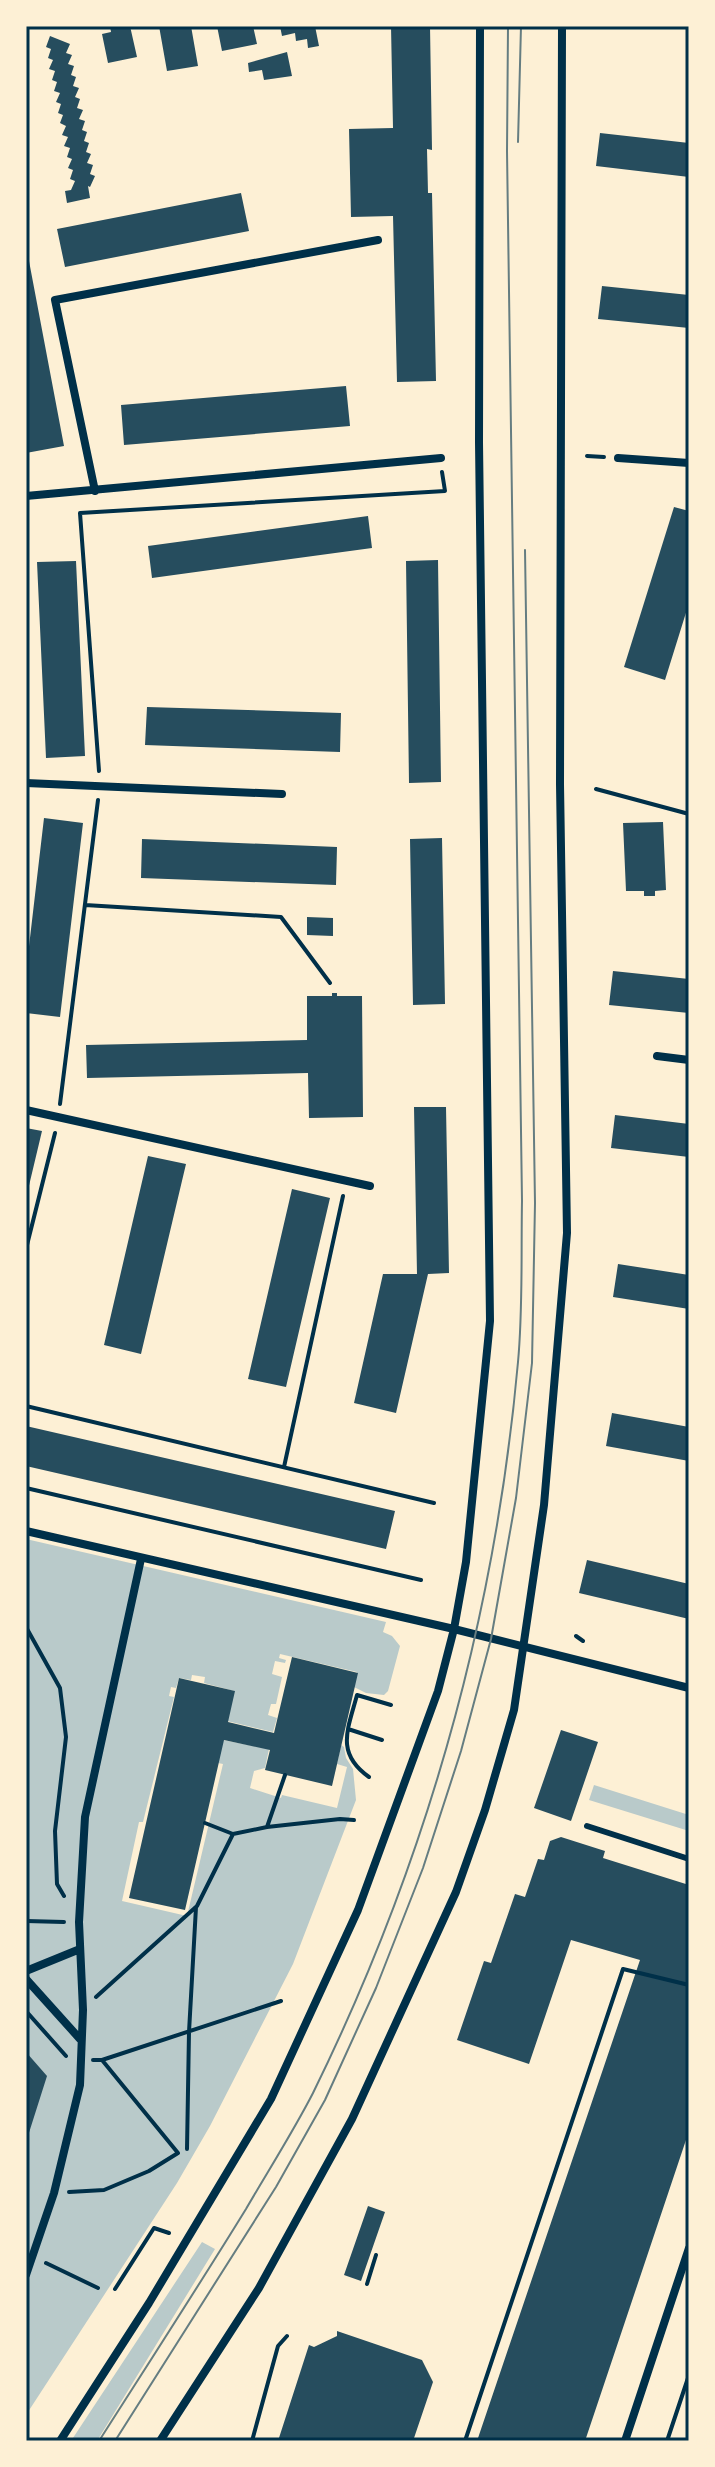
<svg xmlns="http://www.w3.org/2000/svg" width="715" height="2467" font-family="'Alegreya Sans',sans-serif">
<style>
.green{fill:#b9caca}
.building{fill:#264d5e}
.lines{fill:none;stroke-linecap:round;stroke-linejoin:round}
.path{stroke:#003049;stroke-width:4}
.service{stroke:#003049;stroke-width:6}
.minor{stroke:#003049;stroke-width:8}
.tram{stroke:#657d81;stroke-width:2}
.neatline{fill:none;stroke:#003049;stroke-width:3}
</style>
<rect width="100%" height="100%" fill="#fdf0d5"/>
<path class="green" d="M 26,1539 L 386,1622 L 383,1632 L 392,1636 L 400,1646 L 388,1691 L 384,1695 L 366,1693 L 354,1687 L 357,1672 L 280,1654 L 279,1658 L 286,1660 L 285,1663 L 275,1661 L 272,1674 L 282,1677 L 276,1704 L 271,1704 L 268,1715 L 277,1718 L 273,1732 L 227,1721 L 234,1691 L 204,1683 L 205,1677 L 192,1675 L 191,1680 L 179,1678 L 176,1688 L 171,1687 L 169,1696 L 174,1697 L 143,1822 L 139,1822 L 122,1901 L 187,1916 L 223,1764 L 218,1763 L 223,1740 L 269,1749 L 265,1768 L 254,1771 L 250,1788 L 281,1798 L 282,1795 L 337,1808 L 347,1767 L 337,1764 L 341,1745 L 344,1747 L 346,1758 L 353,1769 L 356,1800 L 293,1964 L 210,2126 L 177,2183 L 26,2415 Z
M 594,1785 L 689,1815 L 689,1831 L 589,1800 Z
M 202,2242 L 215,2249 L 97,2441 L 71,2441 Z"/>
<path class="building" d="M 110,26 L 130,26 L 137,57 L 108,63 L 102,34 L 111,32 Z
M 159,26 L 191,26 L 198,66 L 167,71 Z
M 217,26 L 253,26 L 257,44 L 222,51 Z
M 280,26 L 315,26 L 319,46 L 308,48 L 307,39 L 296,41 L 295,33 L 282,36 Z
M 391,26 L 430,26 L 432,150 L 427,149 L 428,193 L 432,193 L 436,381 L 397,382 L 393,216 L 351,217 L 349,129 L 393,128 Z
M 50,36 L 70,44 L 66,53 L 72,55 L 68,64 L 74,66 L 71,75 L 76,77 L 73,86 L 79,88 L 75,97 L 80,99 L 77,108 L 83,110 L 79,119 L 85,121 L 82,130 L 87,132 L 84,141 L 89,143 L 86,152 L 91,154 L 87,163 L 93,165 L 90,174 L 95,176 L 90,187 L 88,186 L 90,198 L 67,203 L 65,191 L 71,190 L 75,181 L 70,179 L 73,170 L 68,168 L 72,159 L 67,157 L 70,148 L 64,146 L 68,137 L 62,135 L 66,126 L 60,123 L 63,115 L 58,113 L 61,104 L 56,102 L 60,93 L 54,91 L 57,82 L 52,80 L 55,71 L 49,69 L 53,60 L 48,58 L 51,49 L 46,47 Z
M 287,52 L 292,76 L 264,80 L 262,70 L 249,72 L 248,63 Z
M 600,133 L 689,143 L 689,177 L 596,166 Z
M 241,193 L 249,231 L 65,267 L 57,229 Z
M 26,261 L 29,261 L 64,446 L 26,453 Z
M 602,286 L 689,295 L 689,328 L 598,319 Z
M 346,386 L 350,426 L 124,445 L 121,405 Z
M 674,507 L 689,511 L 689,603 L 665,680 L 624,667 Z
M 368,516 L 372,548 L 152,578 L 148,546 Z
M 438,560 L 441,782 L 409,783 L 406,561 Z
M 76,561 L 85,756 L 46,758 L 37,562 Z
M 147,707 L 341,713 L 340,752 L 145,745 Z
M 44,818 L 83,823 L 60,1017 L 26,1013 L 26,972 Z
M 663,822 L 666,890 L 655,891 L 655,896 L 644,896 L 644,891 L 626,891 L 623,823 Z
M 442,838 L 445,1004 L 413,1005 L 410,839 Z
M 142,839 L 337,847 L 336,885 L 141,878 Z
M 307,917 L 333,918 L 333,936 L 307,935 Z
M 613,971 L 689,979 L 689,1013 L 609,1005 Z
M 332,993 L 337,993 L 337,996 L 362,996 L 363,1117 L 309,1118 L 308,1073 L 87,1078 L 86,1045 L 307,1040 L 307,996 L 332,996 Z
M 414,1107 L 446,1107 L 449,1273 L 428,1274 L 396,1413 L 354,1403 L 383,1274 L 417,1274 Z
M 615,1115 L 689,1124 L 689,1157 L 611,1148 Z
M 26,1128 L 42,1131 L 27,1194 L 26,1193 Z
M 148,1156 L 186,1164 L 141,1354 L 104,1345 Z
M 292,1189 L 330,1198 L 286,1387 L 248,1379 Z
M 618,1264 L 689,1275 L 689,1309 L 613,1297 Z
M 612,1413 L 689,1427 L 689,1461 L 606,1446 Z
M 26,1426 L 395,1511 L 386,1549 L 26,1466 Z
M 587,1560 L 689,1584 L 689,1619 L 579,1593 Z
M 292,1657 L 358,1673 L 332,1786 L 265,1770 L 270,1750 L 224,1740 L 185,1910 L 129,1898 L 179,1678 L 235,1691 L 228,1722 L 274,1733 Z
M 561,1730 L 598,1742 L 571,1821 L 534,1808 Z
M 561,1837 L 605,1851 L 603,1858 L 689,1885 L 689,2131 L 585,2441 L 477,2441 L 640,1960 L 571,1940 L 529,2064 L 457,2040 L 484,1961 L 491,1963 L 515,1894 L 525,1897 L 538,1859 L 544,1860 L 550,1841 Z
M 26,2052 L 47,2076 L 27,2139 L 26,2139 Z
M 368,2206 L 385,2212 L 361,2281 L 344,2275 Z
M 337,2331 L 422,2360 L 433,2382 L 413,2441 L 278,2441 L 309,2345 L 314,2347 L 337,2336 Z"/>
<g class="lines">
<path class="path" d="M 587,456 L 604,457
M 99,771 L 80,513 L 445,491 L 442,472
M 596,789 L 689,814
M 85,905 L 281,917 L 330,983
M 60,1104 L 98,800
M 26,1249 L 55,1133
M 26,1406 L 434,1503
M 284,1467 L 343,1196
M 26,1488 L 421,1580
M 26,1627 L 60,1688 L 66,1737 L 55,1831 L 57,1884 L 64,1896
M 576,1636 L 583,1641
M 348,1729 L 382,1740
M 369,1777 C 335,1753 348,1729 357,1695 L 391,1705
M 205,1823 L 233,1834
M 267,1827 L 340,1819 L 354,1820
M 26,1921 L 64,1922
M 96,1997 L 197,1906 L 233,1834 L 267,1827 L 285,1775
M 26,2011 L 66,2056
M 102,2060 L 281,2001
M 187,2149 L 189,2032 L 196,1907
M 69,2192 L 104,2190 L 149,2171 L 178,2153 L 102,2060 L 93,2060
M 46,2263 L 98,2288
M 367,2284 L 376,2255
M 115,2289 L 154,2228 L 169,2233
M 252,2441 L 278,2346 L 287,2336
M 465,2441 L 623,1969 L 689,1985
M 667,2441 L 689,2375"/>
<path class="service" d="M 587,1826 L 689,1859"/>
<path class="minor" d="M 618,458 L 689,463
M 95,491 L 55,300 L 378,240
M 26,496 L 441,458
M 26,783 L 282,794
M 657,1056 L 689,1060
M 26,1110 L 370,1186
M 26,1531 L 454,1629 L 689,1688
M 26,1971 L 80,1949
M 26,1979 L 80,2039
M 26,2275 L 54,2193 L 80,2085 L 83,2010 L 79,1922 L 85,1817 L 141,1559
M 60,2441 L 149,2303 L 271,2099 L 358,1910 L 438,1691 L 454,1629 L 466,1562 L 490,1321 L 479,442 L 480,26
M 160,2441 L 259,2288 L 352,2119 L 456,1892 L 485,1810 L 514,1710 L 544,1505 L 567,1233 L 560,784 L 562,26
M 625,2441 L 689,2248"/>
<path class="tram" d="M 518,142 L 521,26
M 99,2441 C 148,2364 198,2287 246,2209 C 268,2171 293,2132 313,2093 C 427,1861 495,1619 518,1362 C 523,1309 521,1255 522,1201 L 507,151 L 508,26
M 115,2441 L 276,2187 L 325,2100 L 376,1988 L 423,1868 L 461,1751 L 491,1639 L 516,1498 L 532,1363 L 535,1203 L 525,550"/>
</g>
<rect width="715" height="2467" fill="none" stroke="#fdf0d5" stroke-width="56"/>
<rect x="28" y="28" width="659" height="2411" class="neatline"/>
</svg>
